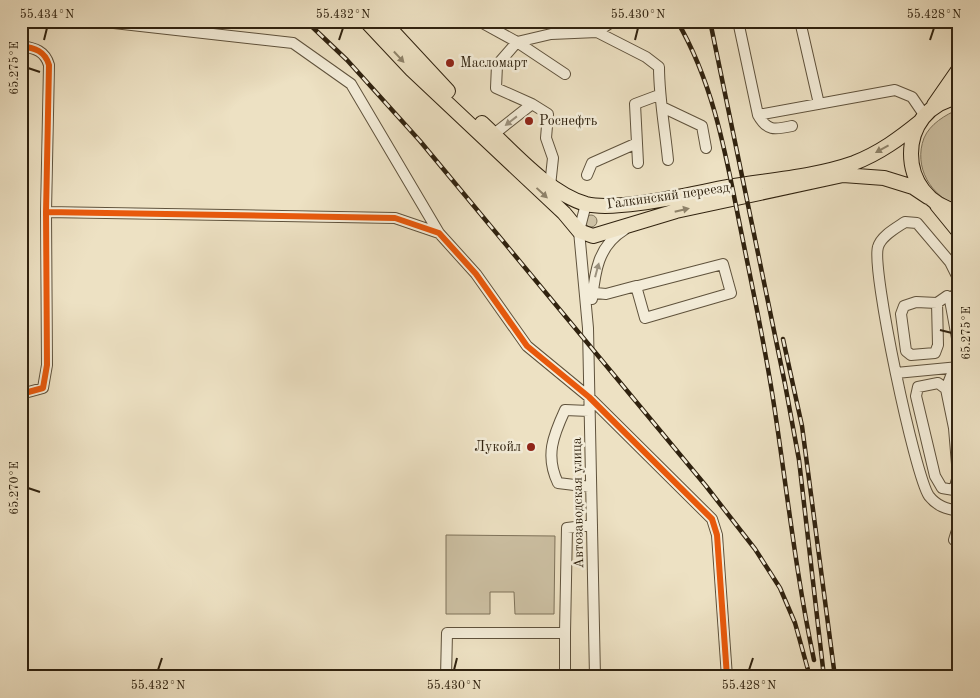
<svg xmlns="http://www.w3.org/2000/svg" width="980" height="698" font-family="'Old Standard TT',serif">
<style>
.green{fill:#cdc1a4;stroke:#7e725a}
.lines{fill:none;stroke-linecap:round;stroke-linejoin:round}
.minor-casing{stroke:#5f523c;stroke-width:12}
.major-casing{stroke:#30220f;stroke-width:16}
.minor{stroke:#f3ecd8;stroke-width:10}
.major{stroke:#ede1c3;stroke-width:14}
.rail-casing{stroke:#30220f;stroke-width:4.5}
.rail{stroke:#f3ecd8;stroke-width:2.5;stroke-dasharray:8;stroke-linecap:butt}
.cycleway-casing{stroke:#f3ecd8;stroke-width:9}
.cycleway{stroke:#e8590c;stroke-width:6}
.oneway{fill:#8e8269}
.oneway2{fill:#9b917e}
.ticks{fill:none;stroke:#30220f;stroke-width:2}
.poi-dot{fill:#8f2418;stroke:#f3ecd8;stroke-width:2}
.labels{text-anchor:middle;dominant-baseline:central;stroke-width:5;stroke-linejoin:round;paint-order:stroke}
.poi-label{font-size:14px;fill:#30220f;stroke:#f3ecd8;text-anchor:start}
.street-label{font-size:14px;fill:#30220f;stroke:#f3ecd8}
.neatline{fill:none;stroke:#30220f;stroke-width:2}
.ticks-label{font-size:12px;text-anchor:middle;fill:#30220f}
</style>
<rect width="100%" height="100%" fill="#ede1c3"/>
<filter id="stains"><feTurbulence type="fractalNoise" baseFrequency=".004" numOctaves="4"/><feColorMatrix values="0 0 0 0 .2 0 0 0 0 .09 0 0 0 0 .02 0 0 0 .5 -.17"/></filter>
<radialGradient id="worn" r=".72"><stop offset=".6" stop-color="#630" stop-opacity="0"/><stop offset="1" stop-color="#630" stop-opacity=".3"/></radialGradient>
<path class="green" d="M 959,109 L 959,206 C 931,197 913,167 924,138 C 930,124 945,115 959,109 Z
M585 221a6 6 0 1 1 12 0a6 6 0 1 1-12 0Z
M 446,535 L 555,536 L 554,614 L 515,614 L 514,592 L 490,592 L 490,614 L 446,614 Z"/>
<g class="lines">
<g class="minor-casing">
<path id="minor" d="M 96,21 L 293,43 L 351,84 L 439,233
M 479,21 L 517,42 L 565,74
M 557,21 L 562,33
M 738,21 L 758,115 L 895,90 L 912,97 L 925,116
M 800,21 L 819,104
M 597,32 L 646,57 L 659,67 C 659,98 665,129 668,160
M 21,46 C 35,48 45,51 49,65 L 46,212 L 47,365 L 43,388 L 21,394
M 532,104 L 496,88 L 497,65 L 517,42 L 551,34 L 597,32 L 613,21
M 662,107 L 702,126 L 706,148
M 758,115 C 767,131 774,130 792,126
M 494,134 L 532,104 L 548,114 L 546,138 L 553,158 L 550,186
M 638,163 L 635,104 L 659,95
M 587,175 L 592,163 L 637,143
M 586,204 L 579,231 L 588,328 L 595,677
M 46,212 L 395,218 L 439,233 L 476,274 L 527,346 L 589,397 L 712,519 L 717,535 L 727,677
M 959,280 L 950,262 L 917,223 L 905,222 C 896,228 881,236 878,247 C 871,269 915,476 929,496 C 937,506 946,509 959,511
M 959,290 L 950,300 L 959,349
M 585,292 L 606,294 L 636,286 L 638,286 L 723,264 L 731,293 L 645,318 L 636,286
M 592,299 C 595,272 598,246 624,230
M 937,303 L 916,302 L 904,306 L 901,314 L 906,351 L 911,355 L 935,353 L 938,345 L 937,303 L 947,296 L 950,300
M 896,373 L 959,367
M 946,389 L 938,383 L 918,387 L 916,396 L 935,476 L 942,488 L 954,490 L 958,476 L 954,428 L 946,389 L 951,376 L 959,372
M 589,411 L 565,410 C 553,436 545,456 558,483 L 591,487
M 959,524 L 954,540 L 959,541
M 446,677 L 447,633 L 565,633 L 567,528 L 592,525
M 565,677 L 565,633"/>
</g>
<g class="major-casing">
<path id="major" d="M 366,21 L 412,70 L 564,213 L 579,231 L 593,236 L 676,211 L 843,175 L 884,178 L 913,187 L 928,197
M 383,21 L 448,91
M 959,97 C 895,108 895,199 959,212
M 934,105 L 959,69
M 482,123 C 511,150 548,193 586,204 C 617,212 694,193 728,187 C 769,180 814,177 854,163 C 880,153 900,138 921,121
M 937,205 L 959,232"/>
</g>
<use href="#minor" class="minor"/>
<use href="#major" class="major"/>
<g class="rail-casing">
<path id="rail" d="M 306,21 L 347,60 L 420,141 L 706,486 L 755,549 L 780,588 L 795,623 L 810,677
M 677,21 C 714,84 726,156 740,226 C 752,286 765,345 774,405 C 787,490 796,575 814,660
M 710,21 L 785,384 L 799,460 L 824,677
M 783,339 L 802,426 L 835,677"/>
</g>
<use href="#rail" class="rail"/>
<g class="cycleway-casing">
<path id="cycleway" d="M 21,46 C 35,48 45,51 49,65 L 46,212 L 47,365 L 43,388 L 21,394
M 46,212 L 395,218 L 439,233 L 476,274 L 527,346 L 589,397 L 712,519 L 717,535 L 727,677"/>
</g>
<use href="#cycleway" class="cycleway"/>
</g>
<defs><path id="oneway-solid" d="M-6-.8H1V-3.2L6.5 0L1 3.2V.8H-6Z" transform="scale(1.25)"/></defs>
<g class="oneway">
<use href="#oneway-solid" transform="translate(399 57) rotate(47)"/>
<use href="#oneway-solid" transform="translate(882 149) rotate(151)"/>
<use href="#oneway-solid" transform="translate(542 193) rotate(43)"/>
<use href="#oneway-solid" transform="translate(682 210) rotate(-13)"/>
</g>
<g class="oneway2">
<use href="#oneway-solid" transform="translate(511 121) rotate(142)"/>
<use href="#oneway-solid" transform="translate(597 270) rotate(-75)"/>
</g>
<path class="ticks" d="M 44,40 L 47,28M 339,40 L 343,28M 635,40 L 638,28M 930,40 L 934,28M 28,68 L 40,72M 940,330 L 952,333M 28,488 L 40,492M 158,670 L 162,658M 454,670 L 457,658M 749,670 L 753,658"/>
<g class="poi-dot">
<circle cx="450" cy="63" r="5"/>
<circle cx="529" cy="121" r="5"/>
<circle cx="531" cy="447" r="5"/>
</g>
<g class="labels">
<g class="poi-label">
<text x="460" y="63">Масломарт</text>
<text x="539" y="121">Роснефть</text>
<text x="521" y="447" text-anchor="end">Лукойл</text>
</g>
<g class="street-label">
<text transform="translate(668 196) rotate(-8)">Галкинский переезд</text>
<text transform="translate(578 503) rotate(-91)">Автозаводская улица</text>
</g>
</g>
<rect width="980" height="698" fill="none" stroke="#ede1c3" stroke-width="55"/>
<rect x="28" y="28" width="924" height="642" class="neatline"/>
<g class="ticks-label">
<text x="47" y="18">55.434°N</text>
<text x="343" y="18">55.432°N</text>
<text x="638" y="18">55.430°N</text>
<text x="934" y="18">55.428°N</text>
<text transform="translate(14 68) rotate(-90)" y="4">65.275°E</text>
<text transform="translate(966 333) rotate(-90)" y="4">65.275°E</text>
<text transform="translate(14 488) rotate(-90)" y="4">65.270°E</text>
<text x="158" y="689">55.432°N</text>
<text x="454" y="689">55.430°N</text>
<text x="749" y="689">55.428°N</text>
</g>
<rect width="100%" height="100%" filter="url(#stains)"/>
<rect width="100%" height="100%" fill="url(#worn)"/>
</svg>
